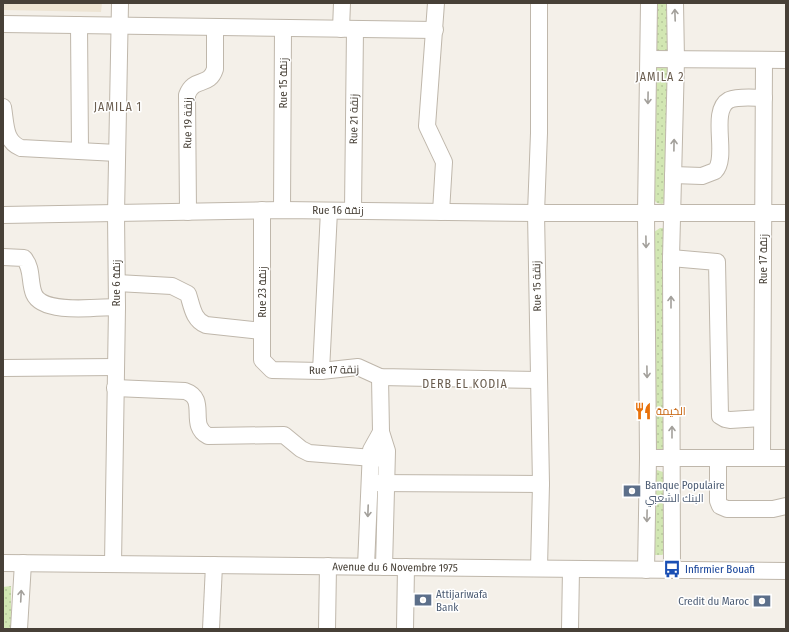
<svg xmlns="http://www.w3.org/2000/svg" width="789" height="632" font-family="'Fira Sans Condensed',Cairo,sans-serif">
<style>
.education{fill:#ede4d3}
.grass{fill:url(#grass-dots)}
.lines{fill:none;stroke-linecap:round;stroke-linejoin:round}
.minor-casing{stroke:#bfb7ab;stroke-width:18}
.minor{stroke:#fff;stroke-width:16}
.oneway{stroke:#a3a09b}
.labels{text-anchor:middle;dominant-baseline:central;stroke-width:3;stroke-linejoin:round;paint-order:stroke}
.street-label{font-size:11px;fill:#474037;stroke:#fff}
.food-label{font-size:11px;fill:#c56008;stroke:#fff;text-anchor:start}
.service-label{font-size:11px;fill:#4e5e75;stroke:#fff;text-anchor:start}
.transit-label{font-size:11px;fill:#164399;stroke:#fff;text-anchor:start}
.neighbourhood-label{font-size:12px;letter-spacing:1px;fill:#6a5d4f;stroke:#fff}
</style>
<defs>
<pattern id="grass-dots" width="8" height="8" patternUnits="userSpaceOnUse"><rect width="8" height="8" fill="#d2e7b3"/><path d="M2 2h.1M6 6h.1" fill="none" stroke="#b6c79b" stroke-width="1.8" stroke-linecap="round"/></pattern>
</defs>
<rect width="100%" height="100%" fill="#f4f0e9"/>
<path class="education" d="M 3,3 L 102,3 L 101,12 L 3,10 Z"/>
<path class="grass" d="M 654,3 L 673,3 L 665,202 L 662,204 L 657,203 L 654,200 Z
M 660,228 L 664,228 L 666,447 L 664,451 L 654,450 L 654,232 Z
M 657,470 L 666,473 L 666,552 L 662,555 L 654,555 L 654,472 Z
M 11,586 L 11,629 L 3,629 L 3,587 Z"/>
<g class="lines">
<g class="minor-casing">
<g id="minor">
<path d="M 436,3 L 427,126 L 444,162 L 441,212"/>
<path d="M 539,3 L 539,133 L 536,213 L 541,484 L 539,568"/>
<path d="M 3,24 L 435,30"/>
<path d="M 79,25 L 80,151"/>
<path d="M 341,29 L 342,3"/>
<path d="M 649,59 L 786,60"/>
<path d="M 3,107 C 6,124 4,141 21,148 L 117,153"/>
<path d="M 673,175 L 702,176 L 715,171 C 729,157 709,111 729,100 C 739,96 754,98 764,98"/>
<path d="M 262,210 L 262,360 L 272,370 L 321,371 L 358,367 L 380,377 L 538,380"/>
<path d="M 282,210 L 283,28"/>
<path d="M 353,210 L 355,29"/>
<path d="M 188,212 L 187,95 C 194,76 209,88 215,69 L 215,27"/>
<path d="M 3,215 L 282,210 L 536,213 L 786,213"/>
<path d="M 3,257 L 24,258 C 33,269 29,282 34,294 C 43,315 98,307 117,307"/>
<path d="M 671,258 L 717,262 L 720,416 L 725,419 L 730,420 L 762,418"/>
<path d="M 117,283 L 172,286 L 188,294 C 192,306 193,320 206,325 L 262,331"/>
<path d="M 3,368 L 116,367"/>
<path d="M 321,371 L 329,211"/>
<path d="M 380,377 L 381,432 L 387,451 L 384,567"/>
<path d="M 115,388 L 185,391 C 209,399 187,425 208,436 L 284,435 L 301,449 L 309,453 L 386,459"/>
<path d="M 648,458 L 786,458"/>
<path d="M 718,458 L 718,501 L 720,506 L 727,509 L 773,509 L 786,506"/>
<path d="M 762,458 L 764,60"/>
<path d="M 370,483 L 541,484"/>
<path id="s1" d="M 3,563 L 786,571"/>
<path d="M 113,564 L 117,307 L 116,214 L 120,3"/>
<path d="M 366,566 L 371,450 L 381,432"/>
<path d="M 672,569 L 671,258 L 676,60 L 675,3"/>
<path d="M 646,570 L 648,458 L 646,213 L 649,3"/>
<path d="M 19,629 L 23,563"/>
<path d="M 211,629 L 214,565"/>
<path d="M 327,629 L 328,566"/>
<path d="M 405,629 L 406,567"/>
<path d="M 570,629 L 571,569"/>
</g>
</g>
<use href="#minor" class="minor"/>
</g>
<defs><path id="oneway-shaft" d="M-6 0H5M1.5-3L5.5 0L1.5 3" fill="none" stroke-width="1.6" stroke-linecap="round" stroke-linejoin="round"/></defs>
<g class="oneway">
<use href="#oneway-shaft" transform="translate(675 15) rotate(-92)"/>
<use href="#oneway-shaft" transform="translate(648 98) rotate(91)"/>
<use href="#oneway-shaft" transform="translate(674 145) rotate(-89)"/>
<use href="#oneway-shaft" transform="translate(646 242) rotate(89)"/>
<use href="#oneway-shaft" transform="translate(671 302) rotate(-90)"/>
<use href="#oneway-shaft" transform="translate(647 372) rotate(89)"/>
<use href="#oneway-shaft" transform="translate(672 432) rotate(-90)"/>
<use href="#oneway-shaft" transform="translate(368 511) rotate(92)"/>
<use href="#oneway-shaft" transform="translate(647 516) rotate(91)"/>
<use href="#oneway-shaft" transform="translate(21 596) rotate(-87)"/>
</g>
<defs>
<g id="restaurant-bare" transform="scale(1.38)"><path d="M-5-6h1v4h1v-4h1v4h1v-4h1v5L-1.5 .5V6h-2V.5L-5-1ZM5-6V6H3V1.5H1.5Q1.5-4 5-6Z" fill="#e8710a" stroke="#fff" stroke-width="2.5" paint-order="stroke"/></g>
<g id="bank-bare" transform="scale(1.38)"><path d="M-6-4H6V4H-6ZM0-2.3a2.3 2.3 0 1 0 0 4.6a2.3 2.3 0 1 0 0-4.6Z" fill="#5c6f8a" stroke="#fff" stroke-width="2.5" paint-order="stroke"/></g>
<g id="bus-bare" transform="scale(1.38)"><path d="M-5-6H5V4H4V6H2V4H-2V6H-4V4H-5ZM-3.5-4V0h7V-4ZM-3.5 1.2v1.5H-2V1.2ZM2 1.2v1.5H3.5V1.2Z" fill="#1a4fb4" stroke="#fff" stroke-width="2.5" paint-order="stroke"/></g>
</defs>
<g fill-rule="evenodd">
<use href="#restaurant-bare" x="643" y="411"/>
<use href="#bank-bare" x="632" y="491"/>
<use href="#bus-bare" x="672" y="569"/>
<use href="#bank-bare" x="423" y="600"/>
<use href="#bank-bare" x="762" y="601"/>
</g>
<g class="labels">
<g class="street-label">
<text transform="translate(283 83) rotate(-90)">Rue 15 زنقة</text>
<text transform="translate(354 119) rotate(-89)">Rue 21 زنقة</text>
<text transform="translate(188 123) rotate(-89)">Rue 19 زنقة</text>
<text x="338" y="210">Rue 16 زنقة</text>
<text transform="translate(763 259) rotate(-90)">Rue 17 زنقة</text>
<text transform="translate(116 283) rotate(-90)">Rue 6 زنقة</text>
<text transform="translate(537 286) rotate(-91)">Rue 15 زنقة</text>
<text transform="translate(262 292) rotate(-90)">Rue 23 زنقة</text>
<text transform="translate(334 370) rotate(-1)">Rue 17 زنقة</text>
<text stroke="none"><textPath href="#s1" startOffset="392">Avenue du 6 Novembre 1975</textPath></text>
</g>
<g class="food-label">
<text x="656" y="411">الخيمة</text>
</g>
<g class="service-label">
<text x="645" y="485">Banque Populaire<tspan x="645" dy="13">البنك الشعبي</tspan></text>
<text x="436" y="594">Attijariwafa<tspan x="436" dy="13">Bank</tspan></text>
<text x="749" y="601" text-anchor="end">Credit du Maroc</text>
</g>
<g class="transit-label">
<text x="685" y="569">Infirmier Bouafi</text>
</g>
<g class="neighbourhood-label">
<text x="660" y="77">JAMILA 2</text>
<text x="118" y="107">JAMILA 1</text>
<text x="465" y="384">DERB EL KODIA</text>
</g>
</g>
<rect width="789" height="632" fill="none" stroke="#474037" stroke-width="8"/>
</svg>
